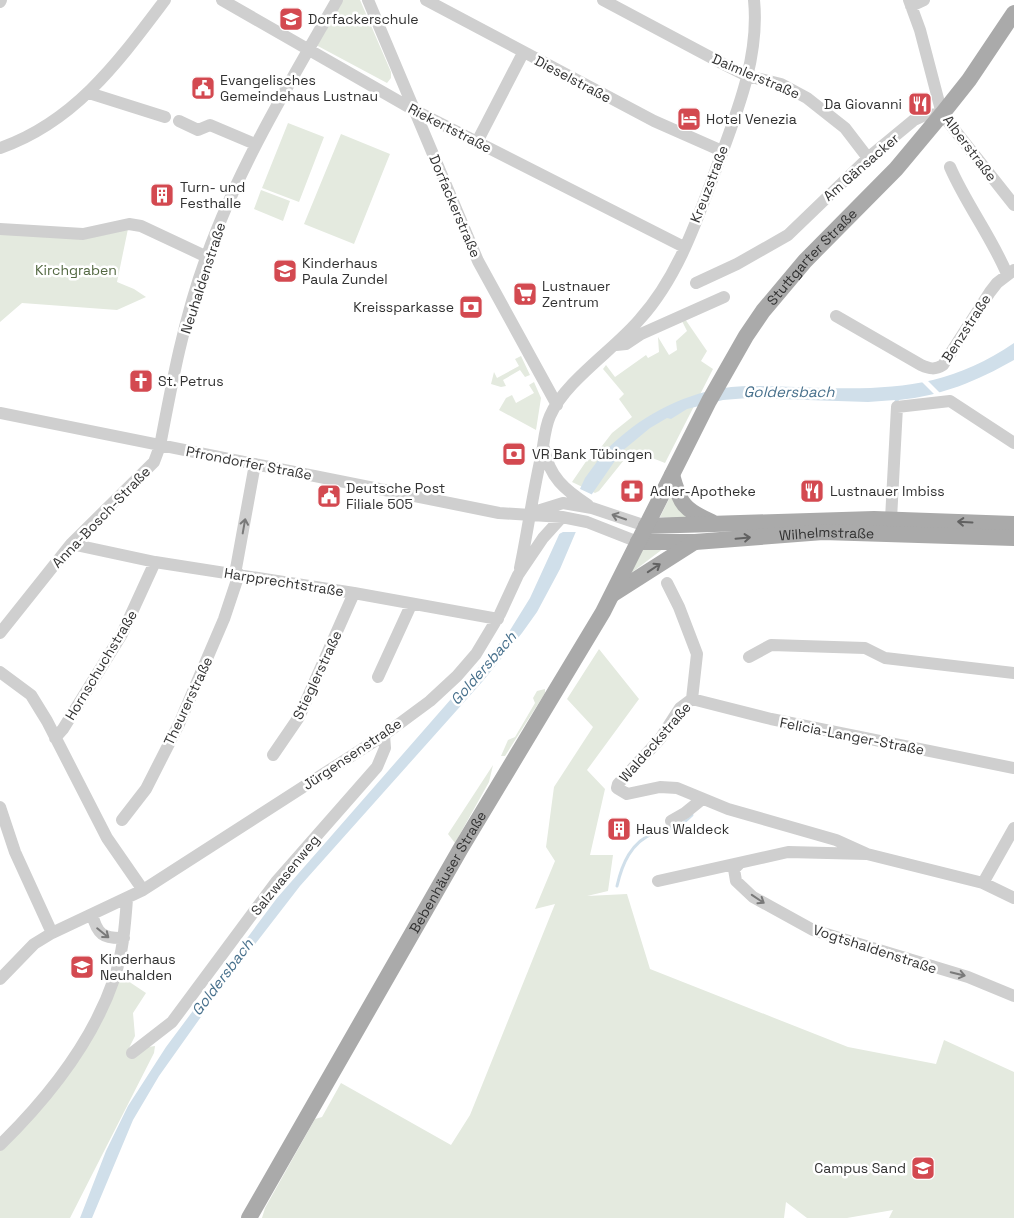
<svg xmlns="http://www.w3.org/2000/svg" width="1014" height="1218" font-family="'Space Grotesk',sans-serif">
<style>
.green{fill:#e4eadf}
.water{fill:#d0dfea}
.pier{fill:#fff}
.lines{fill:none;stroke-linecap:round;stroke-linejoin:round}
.stream{stroke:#d0dfea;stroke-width:3}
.minor{stroke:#cfcfcf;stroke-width:12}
.major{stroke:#aaa;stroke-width:16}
.oneway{stroke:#797979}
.oneway2{stroke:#626262}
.labels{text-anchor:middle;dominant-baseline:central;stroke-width:5;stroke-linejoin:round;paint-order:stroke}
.poi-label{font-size:14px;fill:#323232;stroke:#fff;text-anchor:start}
.street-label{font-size:14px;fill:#323232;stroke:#fff}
.park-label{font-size:14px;fill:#546943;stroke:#fff}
.water-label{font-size:15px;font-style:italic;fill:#47708c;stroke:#fff}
</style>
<rect width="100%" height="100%" fill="#fff"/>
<path class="green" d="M 341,0 L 360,0 L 391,72 L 391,78 L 387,83 L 316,45 Z
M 288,123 L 324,137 L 299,202 L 262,188 Z
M 341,134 L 390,154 L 354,244 L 304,224 Z
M 261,190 L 290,201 L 283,221 L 254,209 Z
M 129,224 L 117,282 L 134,289 L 146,297 L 117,310 L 22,303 L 0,322 L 0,229 L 42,232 Z
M 685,319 L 707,351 L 701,361 L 713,369 L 665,463 L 632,450 L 599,491 L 595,493 L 572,482 L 587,460 L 592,459 L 612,433 L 632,417 L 619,399 L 624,394 L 603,369 L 606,365 L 615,377 L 646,355 L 648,358 L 659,352 L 658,337 L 669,355 L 677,350 L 676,341 L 687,331 L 682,321 Z
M 521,356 L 530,375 L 525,377 L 520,370 L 503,380 L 506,386 L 501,387 L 491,384 L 494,372 L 497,378 L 519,366 L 515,359 Z
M 534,382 L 541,398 L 536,430 L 499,410 L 506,398 L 512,395 L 516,403 L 534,393 L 529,385 Z
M 672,493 L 688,519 L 660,517 Z
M 664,548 L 626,577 L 641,549 Z
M 599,649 L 639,699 L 587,770 L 605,789 L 590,855 L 613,855 L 608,891 L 587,896 L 627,894 L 650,969 L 848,1047 L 936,1064 L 944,1040 L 1014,1072 L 1014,1218 L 889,1218 L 893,1210 L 847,1218 L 807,1218 L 786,1202 L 784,1218 L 262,1218 L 265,1208 L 315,1119 L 322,1117 L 341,1083 L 451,1145 L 470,1115 L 555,904 L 535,909 L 555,861 L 546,847 L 554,787 L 593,727 L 567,699 Z
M 545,689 L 545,693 L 505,756 L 501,756 L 508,740 L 515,737 L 535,703 L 533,698 L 537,691 Z
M 493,765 L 489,782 L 455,843 L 448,834 Z
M 116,973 L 146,993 L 133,1013 L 135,1036 L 128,1050 L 155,1046 L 154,1053 L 70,1218 L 0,1218 L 0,1145 L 58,1079 Z"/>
<path class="water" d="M 1014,343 L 1014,360 C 977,381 941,396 899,400 L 897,404 L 894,402 L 895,400 L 868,402 L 748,398 L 723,400 L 687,409 L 671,419 L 667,418 L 650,428 L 621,452 L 592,494 L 560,569 L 537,612 L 522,633 L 482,682 L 300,886 L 225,983 L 159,1076 L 133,1120 L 92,1218 L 80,1218 L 106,1151 L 128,1106 L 166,1047 L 277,898 L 507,635 L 530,598 L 585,478 L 604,452 L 600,449 L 606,450 C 640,417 677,396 724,388 C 748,384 773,387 796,387 C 878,390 943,392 1014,343 Z"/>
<path class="pier" d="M 927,380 L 943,396 L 937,397 L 921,381 Z
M 578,488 L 593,495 L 579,532 L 563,532 L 557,535 Z"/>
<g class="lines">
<path class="stream" d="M 617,886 C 622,864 631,842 654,833 C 673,826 676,831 692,815"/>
<path class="minor" d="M 222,0 L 414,110 L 684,247
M 368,0 L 478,261 L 557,405
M 426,0 L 654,121 L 722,151
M 603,0 L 727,66 L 747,76 L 781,84 L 807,98 L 845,128 L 868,158
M 909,0 L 920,30 L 942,114 L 1014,205
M 0,2 L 1,0
M 911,6 L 924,0
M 89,93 L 165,117
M 179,121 L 198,130 L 210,125 L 255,144
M 477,142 L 523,53
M 0,148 C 75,122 119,61 165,0
M 950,167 C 966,204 991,236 1007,274
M 0,229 L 83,234 L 129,224 L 141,226 L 207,257
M 696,283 L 737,264 L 788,235 L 868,158 L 914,120 L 925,115 L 942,114
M 836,316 L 921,365 C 930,369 935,370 943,365 L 990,292 L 997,283 L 1014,270
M 616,345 L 626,344 L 641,334 L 724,297
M 0,413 L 499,513 L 562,517 L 587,522 L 638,542
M 544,448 C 549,477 565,490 588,505
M 534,512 L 563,503 L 592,508 L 646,526
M 891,519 L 897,407 L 950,401 L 1014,443
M 71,544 L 155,562 L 354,593 L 498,619
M 520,568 C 528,530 533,491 542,453 C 544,441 545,427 550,416 C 565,381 615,349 640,319 C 677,278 696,223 715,172 C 735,117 760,59 754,0
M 235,574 L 255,464
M 667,583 L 679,607 L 697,654 L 692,699 L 680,708 L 660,739 L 618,784 L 617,788 L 627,794 L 660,787 L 677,788 L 728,809 L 836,840 L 867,854
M 0,633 L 71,544 L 154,462 L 160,446 C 172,382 184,318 206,258 C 239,166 289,84 337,0
M 749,657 L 771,645 L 865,648 L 885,658 L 1014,673
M 0,672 L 31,695 L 47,721 L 107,838 L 143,890
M 378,677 L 411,605
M 692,699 L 771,719 L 1014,768
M 55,738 L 63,729 L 122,634 L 155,562
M 273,755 L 299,717 L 354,593
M 0,807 L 15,852 L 52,933
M 122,820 L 146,789 L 179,724 L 224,619 L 239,574
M 671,821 L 685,813 L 701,800
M 739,864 L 734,869 L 736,881 L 753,897 L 813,930 L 968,977 L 1014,996
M 658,881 L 788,852 L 867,854 L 983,883 L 1014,898
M 983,883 L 1014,828
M 92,914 C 97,934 103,939 124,938
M 0,979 L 34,944 L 52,933 L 143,890 L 384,735 L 430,701 L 457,676 L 476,654 L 500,614 L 518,575 L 543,538 L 562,517
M 132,1053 L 172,1022 L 276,882 L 377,767 L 385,748 L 384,735
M 0,1145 C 48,1098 92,1043 114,979 C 123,953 125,926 127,899"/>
<g class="major">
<path d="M 672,475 C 680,504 684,510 712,522"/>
<path d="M 646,526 L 874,519 L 1014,524"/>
<path id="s1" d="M 638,542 L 695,542 L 823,532 L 1014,538"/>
<path d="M 613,594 L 693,543"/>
<path id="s2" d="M 249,1218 L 461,848 L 603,612 L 709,401 L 746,336 L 763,311 L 805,261 L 896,169 L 942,114 L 969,80 L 1014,13"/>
</g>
</g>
<defs><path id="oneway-shaft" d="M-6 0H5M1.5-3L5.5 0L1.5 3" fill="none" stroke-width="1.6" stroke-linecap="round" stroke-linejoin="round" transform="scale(1.25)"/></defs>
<g class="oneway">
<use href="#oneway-shaft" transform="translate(619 517) rotate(-161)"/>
<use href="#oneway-shaft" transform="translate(244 526) rotate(-80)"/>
<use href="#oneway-shaft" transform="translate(758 899) rotate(34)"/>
<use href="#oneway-shaft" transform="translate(103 933) rotate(39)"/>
<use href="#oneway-shaft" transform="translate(958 974) rotate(14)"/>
</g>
<g class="oneway2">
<use href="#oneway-shaft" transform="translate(965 522) rotate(-177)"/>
<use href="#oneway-shaft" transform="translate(743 538) rotate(-5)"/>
<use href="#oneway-shaft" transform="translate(654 568) rotate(-34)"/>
</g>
<defs>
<g id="school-square" transform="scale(1.25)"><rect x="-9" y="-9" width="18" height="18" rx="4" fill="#d34950" stroke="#fff"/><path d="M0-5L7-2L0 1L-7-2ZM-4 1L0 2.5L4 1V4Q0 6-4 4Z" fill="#fff"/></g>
<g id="civic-square" transform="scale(1.25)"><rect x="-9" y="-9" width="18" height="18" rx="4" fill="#d34950" stroke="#fff"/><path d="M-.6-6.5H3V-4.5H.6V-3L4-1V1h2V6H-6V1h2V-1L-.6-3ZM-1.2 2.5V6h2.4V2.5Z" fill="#fff"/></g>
<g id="restaurant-square" transform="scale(1.25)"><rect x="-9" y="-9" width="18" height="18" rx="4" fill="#d34950" stroke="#fff"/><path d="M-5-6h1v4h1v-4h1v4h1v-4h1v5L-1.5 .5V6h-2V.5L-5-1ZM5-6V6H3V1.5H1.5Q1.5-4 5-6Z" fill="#fff"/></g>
<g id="hotel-square" transform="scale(1.25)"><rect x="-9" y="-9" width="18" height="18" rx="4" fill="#d34950" stroke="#fff"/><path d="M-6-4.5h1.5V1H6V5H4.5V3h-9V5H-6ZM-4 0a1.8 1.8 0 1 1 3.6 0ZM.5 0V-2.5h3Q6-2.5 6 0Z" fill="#fff"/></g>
<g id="building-square" transform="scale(1.25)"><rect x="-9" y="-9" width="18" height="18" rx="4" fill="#d34950" stroke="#fff"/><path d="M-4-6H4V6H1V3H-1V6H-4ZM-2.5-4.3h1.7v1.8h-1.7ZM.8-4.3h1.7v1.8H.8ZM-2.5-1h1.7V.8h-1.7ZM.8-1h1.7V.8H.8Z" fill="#fff"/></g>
<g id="supermarket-square" transform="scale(1.25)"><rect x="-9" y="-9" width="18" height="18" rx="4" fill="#d34950" stroke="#fff"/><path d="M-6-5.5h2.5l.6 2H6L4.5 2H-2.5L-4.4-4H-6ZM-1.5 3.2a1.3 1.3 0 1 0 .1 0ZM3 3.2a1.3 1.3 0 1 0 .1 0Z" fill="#fff"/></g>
<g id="bank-square" transform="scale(1.25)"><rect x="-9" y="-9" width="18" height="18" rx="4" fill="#d34950" stroke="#fff"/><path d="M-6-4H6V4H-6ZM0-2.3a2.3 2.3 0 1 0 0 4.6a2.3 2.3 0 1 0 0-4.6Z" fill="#fff"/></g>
<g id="church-square" transform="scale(1.25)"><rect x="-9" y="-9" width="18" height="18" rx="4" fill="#d34950" stroke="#fff"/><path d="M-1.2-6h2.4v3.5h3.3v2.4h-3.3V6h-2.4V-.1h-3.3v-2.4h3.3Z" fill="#fff"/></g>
<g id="pharmacy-square" transform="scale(1.25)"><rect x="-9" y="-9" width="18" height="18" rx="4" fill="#d34950" stroke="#fff"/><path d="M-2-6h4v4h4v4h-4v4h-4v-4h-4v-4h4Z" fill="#fff"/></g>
<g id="university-square" transform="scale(1.25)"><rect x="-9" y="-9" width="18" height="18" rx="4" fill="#d34950" stroke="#fff"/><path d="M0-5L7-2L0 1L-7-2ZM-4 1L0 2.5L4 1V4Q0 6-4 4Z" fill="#fff"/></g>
</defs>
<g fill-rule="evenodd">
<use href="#school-square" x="291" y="19"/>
<use href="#civic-square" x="203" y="88"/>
<use href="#restaurant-square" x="920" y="104"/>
<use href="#hotel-square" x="689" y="119"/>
<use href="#building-square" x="162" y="195"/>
<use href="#school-square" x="285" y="271"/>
<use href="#supermarket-square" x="525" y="294"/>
<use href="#bank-square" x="471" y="307"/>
<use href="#church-square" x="141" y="381"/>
<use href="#bank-square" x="514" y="454"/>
<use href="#pharmacy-square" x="632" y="491"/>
<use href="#restaurant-square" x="812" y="491"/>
<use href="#civic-square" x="329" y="496"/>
<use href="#building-square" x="619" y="829"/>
<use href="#school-square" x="82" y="967"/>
<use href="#university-square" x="923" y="1168"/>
</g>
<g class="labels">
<g class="poi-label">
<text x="308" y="19">Dorfackerschule</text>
<text x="220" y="80">Evangelisches<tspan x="220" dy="16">Gemeindehaus Lustnau</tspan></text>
<text x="902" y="104" text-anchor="end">Da Giovanni</text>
<text x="706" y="119">Hotel Venezia</text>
<text x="180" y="187">Turn- und<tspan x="180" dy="16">Festhalle</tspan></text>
<text x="302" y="263">Kinderhaus<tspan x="302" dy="16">Paula Zundel</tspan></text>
<text x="542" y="286">Lustnauer<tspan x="542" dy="16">Zentrum</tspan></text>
<text x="454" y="307" text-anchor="end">Kreissparkasse</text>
<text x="158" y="381">St. Petrus</text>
<text x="532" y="454">VR Bank Tübingen</text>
<text x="346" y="488">Deutsche Post<tspan x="346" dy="16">Filiale 505</tspan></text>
<text x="650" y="491">Adler-Apotheke</text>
<text x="830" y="491">Lustnauer Imbiss</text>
<text x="636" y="829">Haus Waldeck</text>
<text x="100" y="959">Kinderhaus<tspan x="100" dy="16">Neuhalden</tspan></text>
<text x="906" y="1168" text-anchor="end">Campus Sand</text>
</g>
<g class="street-label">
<text transform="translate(756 76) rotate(23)">Daimlerstraße</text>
<text transform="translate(573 79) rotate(28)">Dieselstraße</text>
<text transform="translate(450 128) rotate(27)">Riekertstraße</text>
<text transform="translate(970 148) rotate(53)">Alberstraße</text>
<text transform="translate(861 167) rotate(-41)">Am Gänsacker</text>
<text transform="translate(709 184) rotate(-69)">Kreuzstraße</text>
<text transform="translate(455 206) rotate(67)">Dorfackerstraße</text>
<text stroke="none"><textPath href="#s2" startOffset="1116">Stuttgarter Straße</textPath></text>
<text transform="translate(203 278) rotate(-72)">Neuhaldenstraße</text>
<text transform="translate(966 328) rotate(-57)">Benzstraße</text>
<text transform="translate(249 463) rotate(11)">Pfrondorfer Straße</text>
<text transform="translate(101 517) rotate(-46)">Anna-Bosch-Straße</text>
<text stroke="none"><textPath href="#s1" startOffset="189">Wilhelmstraße</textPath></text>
<text transform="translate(284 582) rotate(9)">Harpprechtstraße</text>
<text transform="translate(101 665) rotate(-59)">Hornschuchstraße</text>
<text transform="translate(317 675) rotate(-65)">Stieglerstraße</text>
<text transform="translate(188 701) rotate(-65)">Theurerstraße</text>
<text transform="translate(852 736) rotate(11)">Felicia-Langer-Straße</text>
<text transform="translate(655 742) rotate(-49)">Waldeckstraße</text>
<text transform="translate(352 754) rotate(-34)">Jürgensenstraße</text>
<text stroke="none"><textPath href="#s2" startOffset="399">Bebenhäuser Straße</textPath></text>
<text transform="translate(285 875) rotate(-51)">Salzwasenweg</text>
<text transform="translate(875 949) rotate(18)">Vogtshaldenstraße</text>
</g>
<g class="park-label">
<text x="76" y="270">Kirchgraben</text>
</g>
<g class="water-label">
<text x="789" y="391">Goldersbach</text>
<text transform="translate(483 668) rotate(-49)">Goldersbach</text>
<text transform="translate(222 977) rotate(-53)">Goldersbach</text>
</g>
</g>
</svg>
